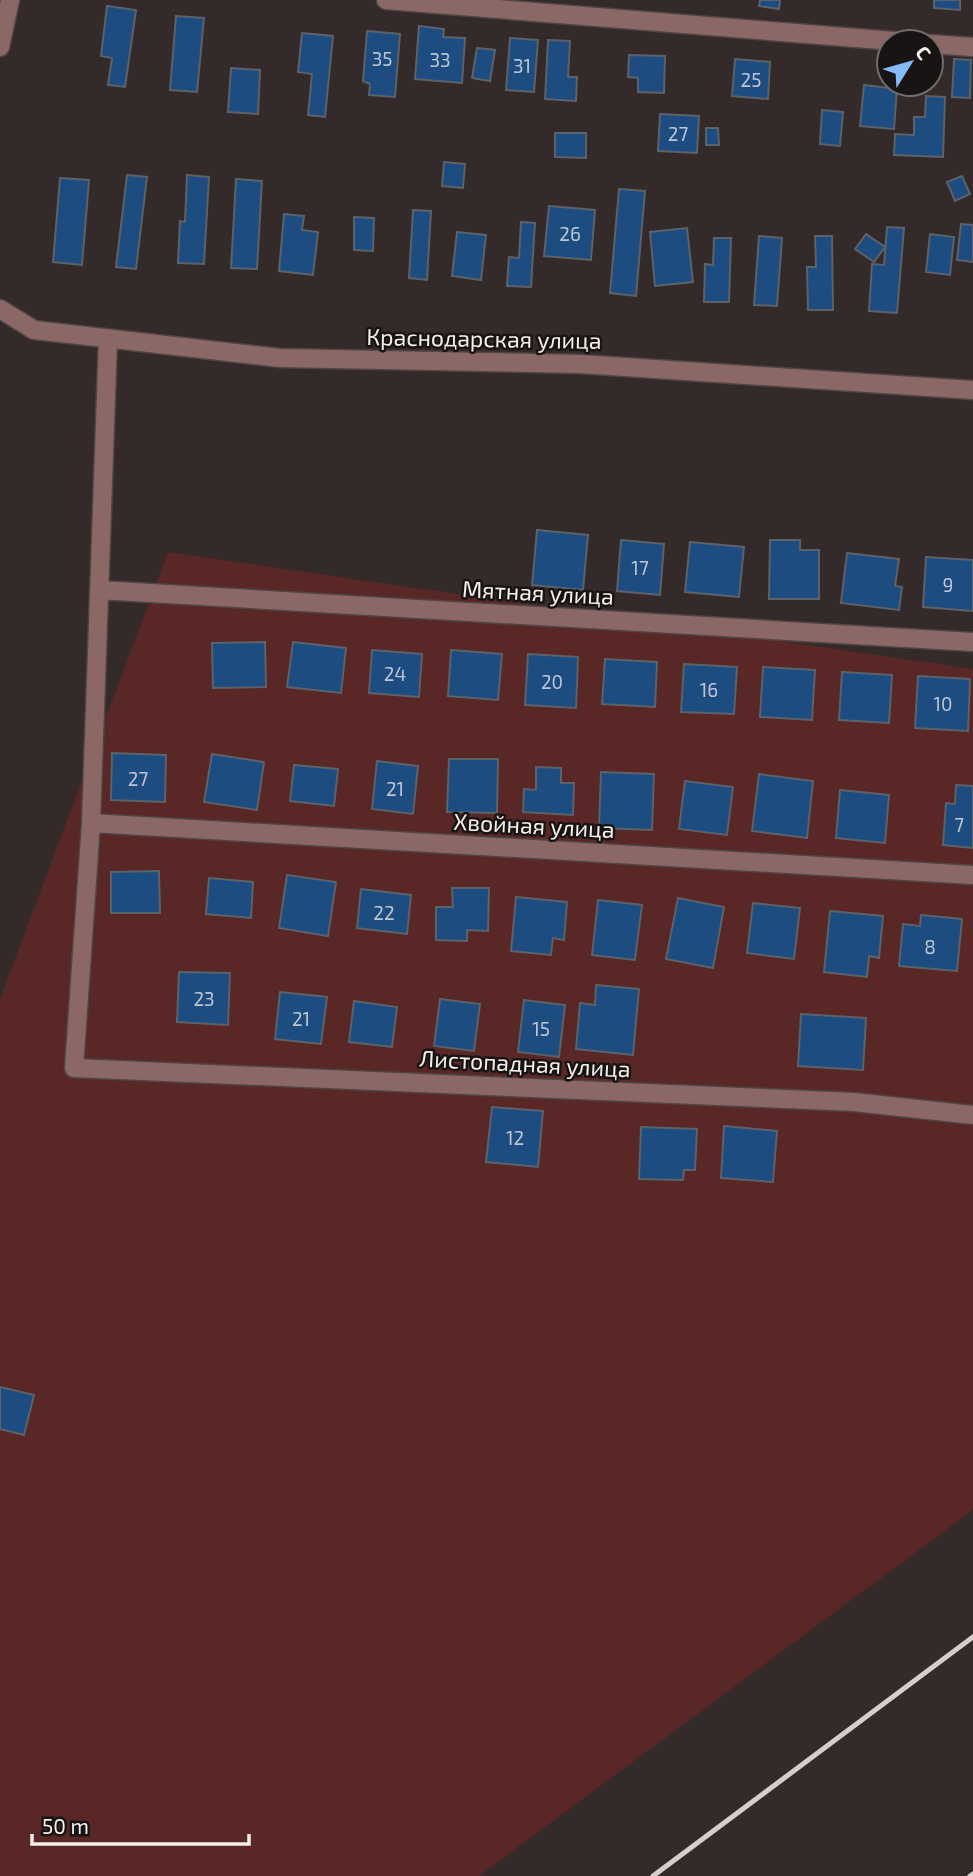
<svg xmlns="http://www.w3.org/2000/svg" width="973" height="1876" font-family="'Exo 2',sans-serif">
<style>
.green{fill:#582726}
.building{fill:#1c4c80;stroke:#5b626a;stroke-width:2}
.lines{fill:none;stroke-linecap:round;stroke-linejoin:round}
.minor-casing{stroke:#4f4544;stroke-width:21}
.minor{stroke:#8b6866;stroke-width:18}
.rail{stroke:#d6cecd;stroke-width:5}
.labels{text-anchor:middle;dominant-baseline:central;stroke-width:5;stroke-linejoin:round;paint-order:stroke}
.number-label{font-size:19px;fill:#bfc6d2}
.street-label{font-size:23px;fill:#f5eeed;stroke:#191414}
</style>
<rect width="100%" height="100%" fill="#342a29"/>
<path class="green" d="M 168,552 L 973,669 L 973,1510 L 479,1876 L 0,1876 L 0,999 Z"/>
<path class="building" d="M 760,0 L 780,0 L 779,9 L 759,6 Z
M 934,0 L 960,0 L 960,10 L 934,8 Z
M 107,6 L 136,10 L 125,87 L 108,85 L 112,58 L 101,56 Z
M 176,16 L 204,18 L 197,92 L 170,90 Z
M 419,26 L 444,29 L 443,37 L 465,38 L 462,83 L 415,79 Z
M 367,31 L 400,34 L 395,97 L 369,95 L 370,84 L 363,81 Z
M 302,33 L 333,36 L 325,117 L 308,115 L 312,74 L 298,72 Z
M 510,38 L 538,40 L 534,92 L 506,90 Z
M 548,40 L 570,41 L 568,77 L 577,77 L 576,101 L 545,99 Z
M 477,48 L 495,50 L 490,81 L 472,78 Z
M 629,55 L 665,56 L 664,93 L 638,92 L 638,78 L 628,77 Z
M 735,59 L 770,62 L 768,99 L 732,96 Z
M 954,59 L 971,60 L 970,98 L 952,97 Z
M 231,68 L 260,70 L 258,114 L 228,112 Z
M 864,85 L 897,89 L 894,129 L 860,126 Z
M 926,96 L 945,97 L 943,157 L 894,155 L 895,134 L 914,135 L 914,117 L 925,117 Z
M 822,110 L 843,112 L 840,146 L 820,144 Z
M 660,114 L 699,116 L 697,153 L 658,151 Z
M 706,128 L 718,128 L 719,145 L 706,145 Z
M 555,133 L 586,133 L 586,158 L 555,157 Z
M 444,162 L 465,164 L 463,188 L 442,186 Z
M 127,175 L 147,177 L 136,269 L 116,267 Z
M 187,175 L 209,177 L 204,264 L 178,263 L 180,221 L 185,222 Z
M 962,176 L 970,194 L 955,201 L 947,182 Z
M 60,178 L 89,180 L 82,265 L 53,262 Z
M 236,179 L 262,181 L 257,269 L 231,268 Z
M 619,189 L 645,191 L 636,296 L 610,293 Z
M 549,206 L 595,210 L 591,260 L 544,256 Z
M 413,210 L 431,211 L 427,280 L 409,278 Z
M 284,214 L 304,216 L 302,230 L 318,232 L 313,275 L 279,271 Z
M 354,217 L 374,218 L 373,251 L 354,250 Z
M 521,222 L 535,223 L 531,287 L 507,286 L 509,257 L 519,258 Z
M 961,224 L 973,225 L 973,262 L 957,260 Z
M 887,227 L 904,228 L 897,313 L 869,311 L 872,264 L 884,265 Z
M 687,228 L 693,282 L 655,286 L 650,232 Z
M 457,232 L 486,235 L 481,280 L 452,276 Z
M 866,234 L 885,247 L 874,262 L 855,249 Z
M 930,234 L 954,237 L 950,275 L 926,272 Z
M 759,236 L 782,238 L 777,306 L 754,305 Z
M 815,236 L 832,236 L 833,310 L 808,310 L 807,267 L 816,267 Z
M 714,238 L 731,238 L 729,302 L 704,302 L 705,264 L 713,265 Z
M 537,530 L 588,535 L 583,590 L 532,585 Z
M 621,540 L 664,544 L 660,595 L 617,591 Z
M 770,540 L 800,540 L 800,550 L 819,550 L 819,599 L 769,599 Z
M 690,542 L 744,547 L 739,597 L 685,592 Z
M 847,553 L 899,559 L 895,586 L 902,587 L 899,610 L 841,603 Z
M 926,557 L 973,560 L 973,611 L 923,607 Z
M 265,642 L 266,687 L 213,688 L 212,643 Z
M 293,642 L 346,648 L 341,693 L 287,687 Z
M 372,650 L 422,654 L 419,697 L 369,693 Z
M 451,650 L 502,654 L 498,700 L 448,696 Z
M 528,654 L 578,657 L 576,708 L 525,705 Z
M 605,659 L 657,662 L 655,707 L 602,704 Z
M 684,664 L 737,667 L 734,714 L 681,712 Z
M 763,667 L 815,670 L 812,720 L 760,717 Z
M 842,672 L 892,675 L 889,723 L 839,720 Z
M 918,676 L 970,679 L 968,731 L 915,728 Z
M 112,753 L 166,755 L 165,802 L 111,800 Z
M 212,754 L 264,762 L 257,810 L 204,802 Z
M 449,759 L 498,759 L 497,813 L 447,812 Z
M 377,761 L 418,766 L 413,814 L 372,809 Z
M 294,765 L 338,769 L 334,806 L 290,801 Z
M 536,767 L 561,768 L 561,783 L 574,783 L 573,815 L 523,812 L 524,789 L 536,790 Z
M 601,772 L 654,774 L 652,830 L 599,828 Z
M 759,774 L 813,781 L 807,838 L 752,831 Z
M 685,781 L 733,787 L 727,835 L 679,829 Z
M 956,785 L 973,786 L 973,848 L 943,845 L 946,803 L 955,804 Z
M 840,790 L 889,795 L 885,843 L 836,838 Z
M 159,871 L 160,913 L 111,913 L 111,872 Z
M 287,875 L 336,882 L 328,936 L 279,928 Z
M 209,878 L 253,882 L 251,918 L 206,914 Z
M 452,888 L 489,888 L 488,931 L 467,930 L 467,941 L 436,940 L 436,907 L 453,907 Z
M 361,889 L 411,895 L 407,934 L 357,928 Z
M 516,897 L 567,902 L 564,940 L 553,938 L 551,955 L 511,951 Z
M 678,898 L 724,907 L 713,968 L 666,959 Z
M 598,900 L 642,905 L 635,960 L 592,955 Z
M 753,903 L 800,908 L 794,959 L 747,953 Z
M 830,911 L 883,916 L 879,958 L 869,956 L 867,977 L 824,972 Z
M 921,915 L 962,919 L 957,971 L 899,966 L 903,924 L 920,926 Z
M 179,972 L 230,973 L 228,1025 L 177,1022 Z
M 596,985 L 639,989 L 633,1055 L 576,1049 L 580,1003 L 595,1005 Z
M 280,992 L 327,997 L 321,1044 L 275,1039 Z
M 440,999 L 480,1004 L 474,1051 L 434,1046 Z
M 524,1000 L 565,1005 L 559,1057 L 518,1052 Z
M 354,1001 L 397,1007 L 392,1047 L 349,1042 Z
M 801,1014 L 866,1018 L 863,1070 L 798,1066 Z
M 492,1107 L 543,1111 L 538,1167 L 486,1162 Z
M 724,1126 L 777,1131 L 773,1182 L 721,1178 Z
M 641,1127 L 697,1129 L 695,1170 L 684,1170 L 683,1180 L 639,1179 Z
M 0,1387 L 34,1395 L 24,1435 L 0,1429 Z"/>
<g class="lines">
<g class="minor-casing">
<path id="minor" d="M 386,0 L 906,42
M 931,44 L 973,47
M 0,47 L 10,0
M 0,309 L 34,330 L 280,358 L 580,364 L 973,390
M 108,339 L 91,823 L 74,1068 L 854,1102 L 973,1115
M 99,590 L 973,642
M 91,823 L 973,875"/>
</g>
<use href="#minor" class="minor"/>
<path class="rail" d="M 653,1876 L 973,1637
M 970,1876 L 973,1874"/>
</g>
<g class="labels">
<g class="number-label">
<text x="382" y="58">35</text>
<text x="440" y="59">33</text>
<text x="522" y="65">31</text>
<text x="751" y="79">25</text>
<text x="678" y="133">27</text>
<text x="570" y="233">26</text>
<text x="640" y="567">17</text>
<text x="948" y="584">9</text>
<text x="395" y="673">24</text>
<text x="552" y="681">20</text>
<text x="709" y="689">16</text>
<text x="943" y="703">10</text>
<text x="138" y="778">27</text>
<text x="395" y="788">21</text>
<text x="959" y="824">7</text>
<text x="384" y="912">22</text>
<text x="930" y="946">8</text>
<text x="204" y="998">23</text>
<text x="301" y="1018">21</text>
<text x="541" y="1028">15</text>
<text x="515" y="1137">12</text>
</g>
<g class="street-label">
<text transform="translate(484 338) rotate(1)">Краснодарская улица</text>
<text transform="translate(538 592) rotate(3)">Мятная улица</text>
<text transform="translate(534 825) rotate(3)">Хвойная улица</text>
<text transform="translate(525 1063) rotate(3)">Листопадная улица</text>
</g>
</g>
<g transform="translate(910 63) rotate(53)"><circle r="33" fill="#191414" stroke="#716b6b" stroke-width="2"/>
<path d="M0-5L12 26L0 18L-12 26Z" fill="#85bbfb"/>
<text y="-10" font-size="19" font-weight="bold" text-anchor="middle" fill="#f5eeed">С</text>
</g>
<path d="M32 1834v10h217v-10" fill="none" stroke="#f5eeed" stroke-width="3.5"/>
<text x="42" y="1834" font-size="21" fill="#f5eeed" stroke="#191414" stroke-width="5" paint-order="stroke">50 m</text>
</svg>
